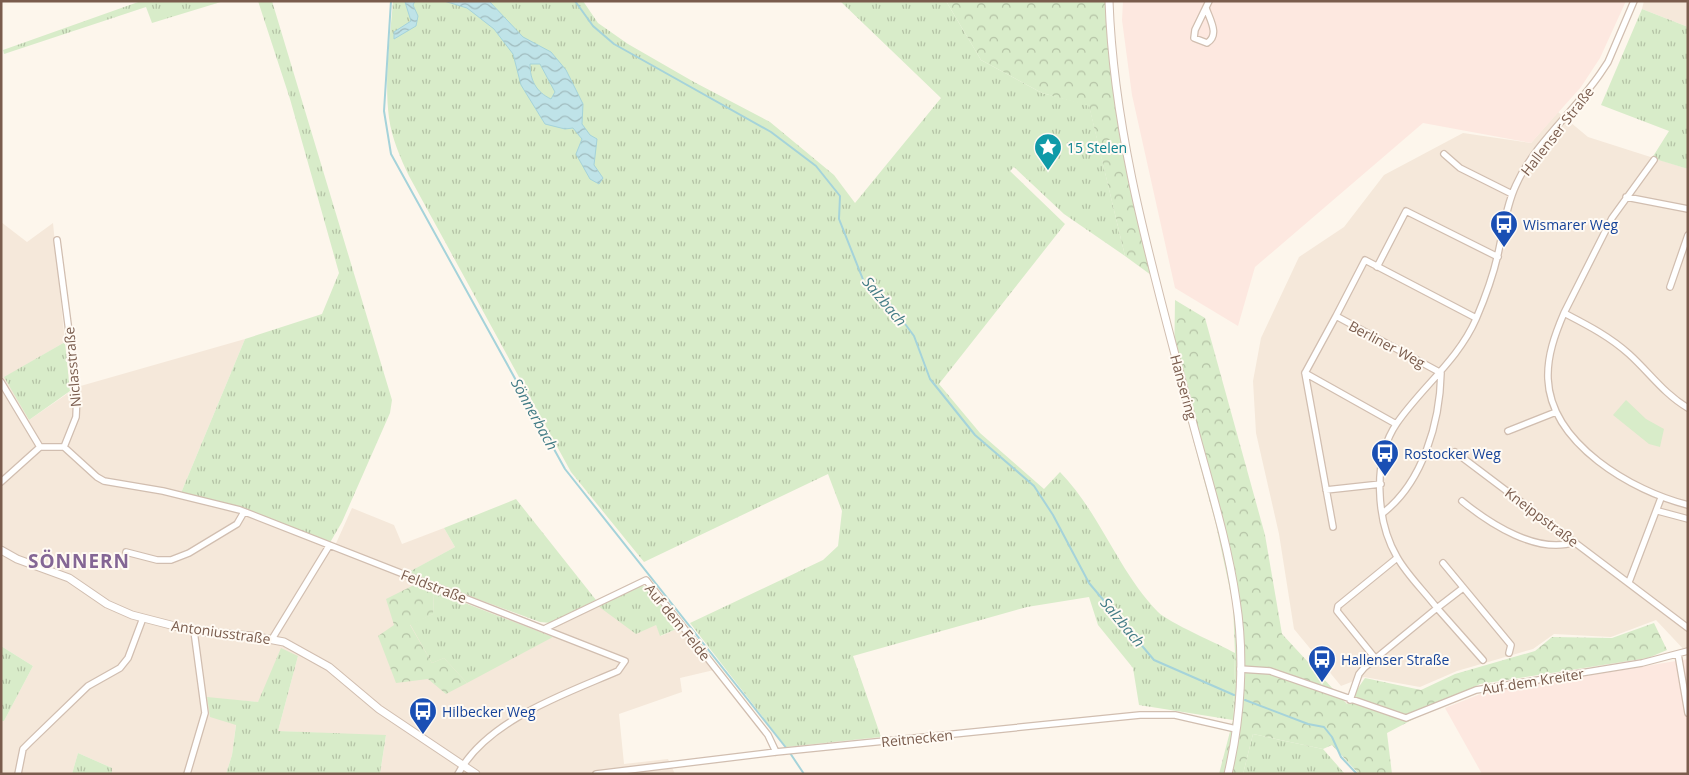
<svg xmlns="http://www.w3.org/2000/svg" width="1689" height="775" font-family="'Open Sans',sans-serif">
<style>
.residential{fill:#f5e8da}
.commercial{fill:#fde8e0}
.grass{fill:url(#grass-tufts)}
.forest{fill:url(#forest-crowns)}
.park{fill:#d8ecc9}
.water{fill:url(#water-waves);stroke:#a5d3da;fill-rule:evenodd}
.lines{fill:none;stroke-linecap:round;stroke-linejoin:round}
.stream{stroke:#a5d3da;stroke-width:2}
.minor-casing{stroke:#d1beb0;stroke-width:8}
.tertiary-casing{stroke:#d1beb0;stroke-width:9}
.minor{stroke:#fff;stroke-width:5.5}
.tertiary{stroke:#fff;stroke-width:7}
.labels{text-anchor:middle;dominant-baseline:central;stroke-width:4;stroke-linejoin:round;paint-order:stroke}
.street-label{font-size:14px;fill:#7a5c4d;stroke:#fffaf3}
.culture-label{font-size:14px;fill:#0d838f;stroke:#fffaf3;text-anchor:start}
.transit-label{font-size:14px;fill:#164399;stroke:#fffaf3;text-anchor:start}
.water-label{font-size:15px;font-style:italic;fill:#437c86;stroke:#fffaf3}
.district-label{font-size:19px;font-weight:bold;letter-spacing:1px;fill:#846695;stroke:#fffaf3}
</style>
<defs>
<pattern id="grass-tufts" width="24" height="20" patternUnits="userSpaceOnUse" patternTransform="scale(1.25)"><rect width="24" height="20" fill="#d8ecc9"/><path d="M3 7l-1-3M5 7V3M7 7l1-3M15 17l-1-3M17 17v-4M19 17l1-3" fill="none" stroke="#b4c2a5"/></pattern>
<pattern id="forest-crowns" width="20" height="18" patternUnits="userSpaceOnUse" patternTransform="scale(1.25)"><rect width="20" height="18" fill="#d8ecc9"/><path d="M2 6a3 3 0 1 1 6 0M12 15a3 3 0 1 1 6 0" fill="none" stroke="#b4c2a5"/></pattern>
<pattern id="water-waves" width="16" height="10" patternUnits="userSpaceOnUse" patternTransform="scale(1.25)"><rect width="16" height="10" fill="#bfe3e8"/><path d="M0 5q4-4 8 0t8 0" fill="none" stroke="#a0bbbe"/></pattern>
</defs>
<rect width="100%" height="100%" fill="#fdf6ec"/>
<path class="residential" d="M 1644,1 L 1688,1 L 1688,27 L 1642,9 Z
M 1558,112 L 1588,137 L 1688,169 L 1688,654 L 1656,620 L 1611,637 L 1554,634 L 1533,649 L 1457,671 L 1420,687 L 1364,677 L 1341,686 L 1294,629 L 1279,534 L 1256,433 L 1253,381 L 1261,338 L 1299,257 L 1344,227 L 1384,175 L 1463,133 L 1531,143 Z
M 1,222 L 27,242 L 53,223 L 65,342 L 5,377 L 29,420 L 77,387 L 245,339 L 181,493 L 240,511 L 333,550 L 352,508 L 394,525 L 402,544 L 444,528 L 455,547 L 402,576 L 434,591 L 433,614 L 444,658 L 553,637 L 551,623 L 596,600 L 598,606 L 656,625 L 661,636 L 679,628 L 714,670 L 680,678 L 682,692 L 619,714 L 624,764 L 668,759 L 675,774 L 380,774 L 386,736 L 278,731 L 298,656 L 258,702 L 207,698 L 236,724 L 232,755 L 226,774 L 112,774 L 112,768 L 78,753 L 72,774 L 1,774 L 1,721 L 4,721 L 33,666 L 1,646 Z"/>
<path class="commercial" d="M 1123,1 L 1626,1 L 1600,58 L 1581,87 L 1531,143 L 1423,123 L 1255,267 L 1238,326 L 1175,288 L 1132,95 L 1122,20 Z
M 1688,659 L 1688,774 L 1482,774 L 1445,708 L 1483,693 Z"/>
<path class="grass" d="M 141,1 L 224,1 L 152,23 L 146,7 L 4,54 L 3,50 Z
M 258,1 L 272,1 L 392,400 L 390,413 L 342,522 L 328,546 L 285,526 L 181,493 L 245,339 L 322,314 L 339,273 L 290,99 Z
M 393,1 L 583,1 L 598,23 L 628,44 L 694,82 L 770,122 L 834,175 L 855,203 L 941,98 L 840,1 L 946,1 L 981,60 L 1042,93 L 1089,105 L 1125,256 L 1064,214 L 1014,167 L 1010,171 L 1065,224 L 939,384 L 980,433 L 1044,489 L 1060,472 C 1100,513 1118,571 1158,612 C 1169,623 1219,644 1235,653 L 1233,720 L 1139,705 L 1133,668 L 1098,625 L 1089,597 L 1027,607 L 853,656 L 881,737 L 786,747 L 690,623 L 823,560 L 838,546 L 842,511 L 828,474 L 644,562 L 571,472 L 409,176 C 400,157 392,139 389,118 C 384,80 390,39 393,1 Z
M 1642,9 L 1688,27 L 1688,169 L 1652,158 L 1669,131 L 1601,105 Z
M 65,342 L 70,391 L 29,420 L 4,377 Z
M 516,499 L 596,600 L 551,623 L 540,622 L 407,573 L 455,547 L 444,528 Z
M 639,585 L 649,588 L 679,628 L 660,636 L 656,625 L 636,634 L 598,606 Z
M 434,591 L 553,637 L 467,683 L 444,658 L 432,663 L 410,624 L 433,614 Z
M 1,646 L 33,666 L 4,721 L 1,721 Z
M 281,648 L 298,656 L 278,731 L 386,735 L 380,774 L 226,774 L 232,755 L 236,725 L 210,717 L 207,697 L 258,702 Z
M 1253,734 L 1323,749 L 1345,774 L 1243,774 Z
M 78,753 L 112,768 L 112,774 L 72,774 Z"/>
<path class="forest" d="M 946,1 L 1106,1 C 1109,96 1129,183 1151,275 L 1125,256 L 1089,106 L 1042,93 L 981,60 Z
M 1175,300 L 1205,318 L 1265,535 L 1282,634 L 1347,704 L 1365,678 L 1421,690 L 1455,674 L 1535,651 L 1552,637 L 1612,638 L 1654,623 L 1667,650 L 1648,658 L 1480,684 L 1387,733 L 1392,774 L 1359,774 L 1332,745 L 1323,749 L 1253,734 L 1243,774 L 1219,774 L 1233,720 L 1235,653 L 1233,604 L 1216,525 L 1174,369 Z
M 416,584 L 434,591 L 433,614 L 410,625 L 432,663 L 444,658 L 467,683 L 446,694 L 428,679 L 396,683 L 378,636 L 394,625 L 386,599 Z"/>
<path class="park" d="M 1626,400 L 1646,419 L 1664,429 L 1660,447 L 1649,444 L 1613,415 Z"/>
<path class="water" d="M 415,1 L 413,5 L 418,16 L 416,26 L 394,39 L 394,32 L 411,21 L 405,2 Z
M 444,1 L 489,1 L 523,37 L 551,52 L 566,70 L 583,104 L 582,124 L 590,135 L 597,139 L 594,165 L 603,178 L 599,184 L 590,179 L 576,154 L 582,139 L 573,128 L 565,129 L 545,124 L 521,85 L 513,54 L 494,29 L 467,8 ZM 530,64 L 540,64 L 555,92 L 551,99 C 536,92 530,80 530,64 Z"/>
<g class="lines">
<path class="stream" d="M 391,1 L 384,111 L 391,154 L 565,469 L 787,749
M 575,1 L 593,26 L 614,44 L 771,132 L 816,166 L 840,196 L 839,219 L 864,282 L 891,305 L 914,336 L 930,379 L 975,435 L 1034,486 L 1053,515 L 1089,583 L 1154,660 L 1234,695
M 1245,700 L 1308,724 L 1324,727 L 1332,737 L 1341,757 L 1357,774
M 790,753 L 804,774"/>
<g class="minor-casing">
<path id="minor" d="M 1206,8 C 1210,20 1220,35 1207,43 L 1194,38 L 1195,30 L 1209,1
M 1444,154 L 1460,168 L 1512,194
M 1626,197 L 1688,209
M 57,240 L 77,393 L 76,417 L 64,447
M 1377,267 L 1406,211 L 1498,257
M 1670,287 L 1688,235
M 1564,313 L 1612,218 L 1654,160
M 1336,316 L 1365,260 L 1476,318
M 1305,373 L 1336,316 L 1441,373 C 1440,422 1423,482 1383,513
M 1305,373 L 1333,527
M 1305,373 L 1396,424
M 1,382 L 40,447
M 1688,408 C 1664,394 1649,372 1629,354 C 1609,336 1587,325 1564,313 C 1555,334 1547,356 1548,379 C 1551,444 1632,491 1688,505
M 1508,431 L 1556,412
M 64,447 L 97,477 L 104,481 L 163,491 L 240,510 L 625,661 L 618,671 C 565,694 487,720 458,774
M 1455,452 L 1688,628
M 1,482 L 40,447 L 64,447
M 1326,490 L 1381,484
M 1462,501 C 1490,524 1538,555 1575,542
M 1658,511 L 1688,519
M 126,552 L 157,560 L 171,560 L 189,553 L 237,524 L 244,512
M 1443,563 L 1511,645 L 1509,653
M 1629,582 L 1661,498
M 1463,588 L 1437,608 L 1483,660
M 546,628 L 646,580 L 768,735 L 776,752
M 272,639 L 329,546
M 1678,654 L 1688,713
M 1375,658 L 1337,611 L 1338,606 L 1397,558
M 1240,669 L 1270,671 L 1406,718 L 1476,690 L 1642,663 L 1688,651
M 1350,700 L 1359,674 L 1364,668 L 1437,608 C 1424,591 1407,575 1397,557 C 1376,521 1372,459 1397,423 C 1422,387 1458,360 1476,319 C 1485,298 1493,276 1498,254 C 1503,232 1506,206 1516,185 C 1535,143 1574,112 1600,74 L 1608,62 L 1634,1
M 18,774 L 23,749 L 30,742 L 88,686 L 120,668 L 128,658 L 143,618
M 187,774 L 205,713 L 194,631
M 596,774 L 776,752 L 1140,715 L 1175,715 L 1236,729"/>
</g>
<g class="tertiary-casing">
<path id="tertiary" d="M 1109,1 C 1114,143 1156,279 1191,416 C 1207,477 1227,538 1236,600 C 1245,656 1241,719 1228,774
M 1,550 L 17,559 L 69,578 L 107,604 L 132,615 L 194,631 L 252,636 L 284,642 L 329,667 L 379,709 L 476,774"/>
</g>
<use href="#minor" class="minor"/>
<use href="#tertiary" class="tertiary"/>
</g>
<defs>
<g id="sight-pin" transform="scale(1.4375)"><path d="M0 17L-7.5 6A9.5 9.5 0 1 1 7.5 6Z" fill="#0f9aa8" stroke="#fffaf3"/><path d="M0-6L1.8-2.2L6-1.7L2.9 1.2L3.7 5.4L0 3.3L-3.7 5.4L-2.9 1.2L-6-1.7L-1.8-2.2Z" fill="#fff"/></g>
<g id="bus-pin" transform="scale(1.4375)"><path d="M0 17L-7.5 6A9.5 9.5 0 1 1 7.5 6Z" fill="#1a4fb4" stroke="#fffaf3"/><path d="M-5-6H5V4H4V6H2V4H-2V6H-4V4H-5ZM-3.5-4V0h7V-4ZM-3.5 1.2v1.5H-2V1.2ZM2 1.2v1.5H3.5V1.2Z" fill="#fff"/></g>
</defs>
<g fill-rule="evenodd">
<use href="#sight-pin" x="1048" y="147"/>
<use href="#bus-pin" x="1504" y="224"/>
<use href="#bus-pin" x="1385" y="453"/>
<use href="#bus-pin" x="1322" y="659"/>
<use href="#bus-pin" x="423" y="711"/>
</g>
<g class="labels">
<g class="street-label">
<text transform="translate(1557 131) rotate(-52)">Hallenser Straße</text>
<text transform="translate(1387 344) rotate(28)">Berliner Weg</text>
<text transform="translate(72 367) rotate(-95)">Niclasstraße</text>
<text transform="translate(1184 387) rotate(75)">Hansering</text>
<text transform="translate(1542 517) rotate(37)">Kneippstraße</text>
<text transform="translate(434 586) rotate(21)">Feldstraße</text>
<text transform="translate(678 622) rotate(51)">Auf dem Felde</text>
<text transform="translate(221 632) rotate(8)">Antoniusstraße</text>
<text transform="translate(1533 681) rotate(-9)">Auf dem Kreiter</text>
<text transform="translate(917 738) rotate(-6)">Reitnecken</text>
</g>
<g class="culture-label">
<text x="1067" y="147">15 Stelen</text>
</g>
<g class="transit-label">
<text x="1523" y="224">Wismarer Weg</text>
<text x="1404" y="453">Rostocker Weg</text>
<text x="1341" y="659">Hallenser Straße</text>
<text x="442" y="711">Hilbecker Weg</text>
</g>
<g class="water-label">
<text transform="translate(885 301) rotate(50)">Salzbach</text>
<text transform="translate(535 414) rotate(61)">Sönnerbach</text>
<text transform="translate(1123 622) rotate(50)">Salzbach</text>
</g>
<g class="district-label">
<text x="79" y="561">SÖNNERN</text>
</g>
</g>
<rect width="1689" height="775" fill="none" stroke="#7a5c4d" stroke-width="5"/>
</svg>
